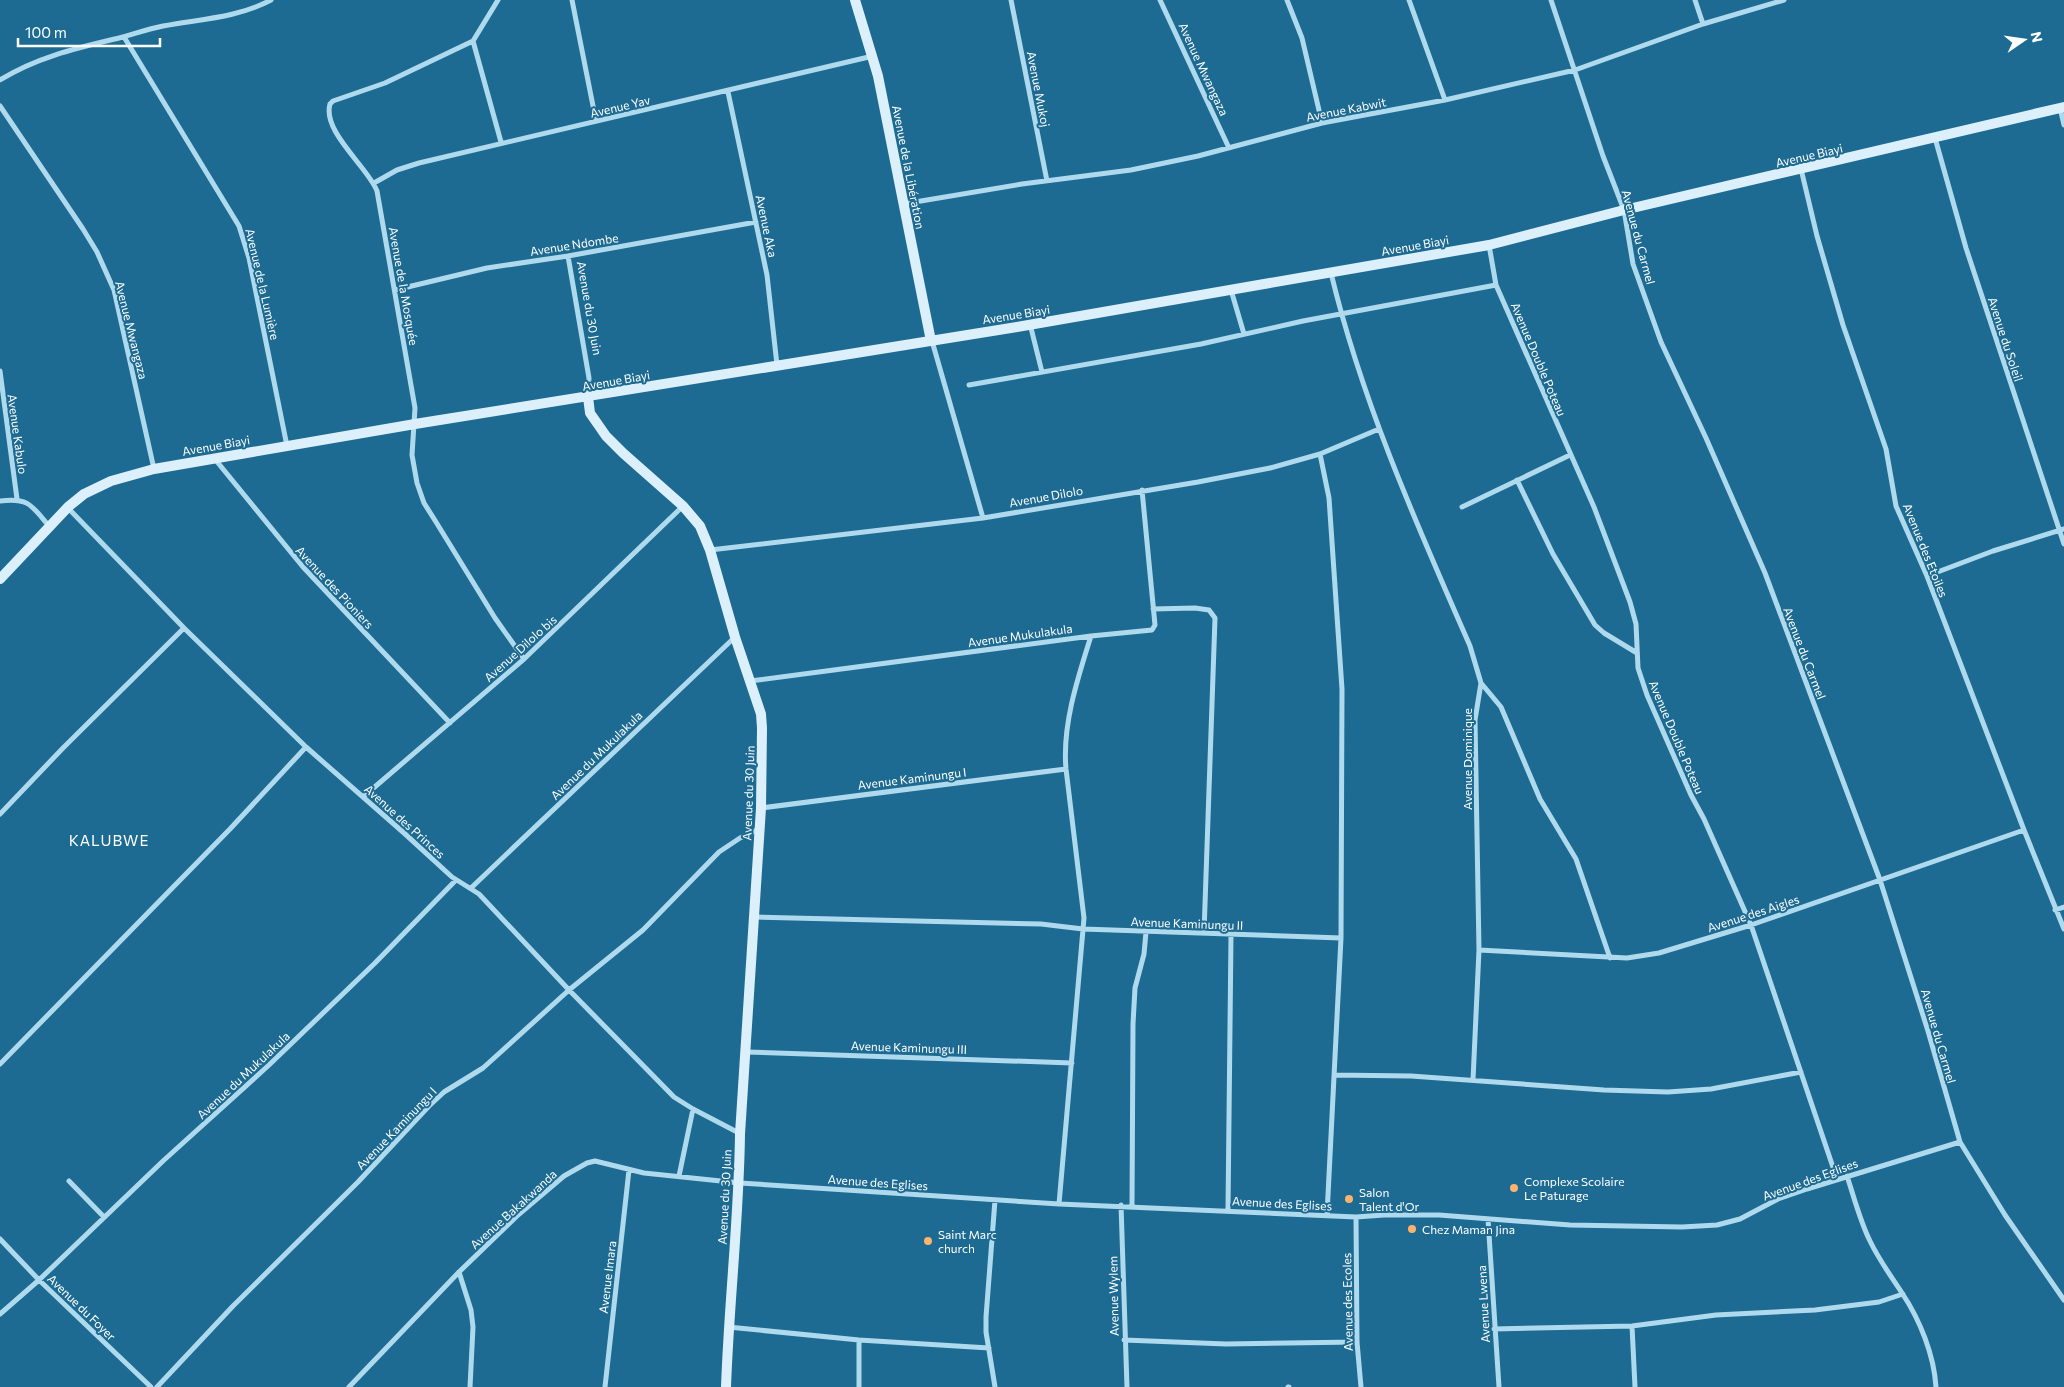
<svg xmlns="http://www.w3.org/2000/svg" width="2064" height="1387" font-family="Commissioner,sans-serif">
<style>
.lines{fill:none;stroke-linecap:round;stroke-linejoin:round}
.street{stroke:#afdaee;stroke-width:5}
.secondary{stroke:#dbf0fa;stroke-width:10}
.poi-dot{fill:#fdb36e;stroke:#1d6b92;stroke-width:2}
.labels{text-anchor:middle;dominant-baseline:central;stroke-width:4;stroke-linejoin:round;paint-order:stroke}
.street-label{font-size:12px;fill:#fff;stroke:#1d6b92}
.poi-label{font-size:12px;fill:#fff;stroke:#1d6b92;text-anchor:start}
.quarter-label{font-size:15px;letter-spacing:1px;fill:#fff;stroke:#1d6b92}
</style>
<rect width="100%" height="100%" fill="#1d6b92"/>
<g class="lines">
<path class="street" d="M 498,0 L 473,41 L 385,83 L 333,101 L 330,104 C 322,132 368,167 377,191 L 415,408 L 412,455 L 417,483 L 424,503 L 436,522 L 495,618 L 524,659
M 572,0 L 596,121
M 1011,0 L 1047,181
M 1160,0 L 1229,148
M 1287,0 L 1302,38 L 1322,123
M 1409,0 L 1445,100
M 1551,0 L 1603,156 L 1624,210 L 1633,264 L 1661,342 L 1706,438 L 1765,573 L 1880,880 L 1928,1031 L 1960,1142 L 2005,1215 L 2064,1300
M 1695,0 L 1703,24
M 124,37 L 239,226 L 249,258 L 287,446
M 473,41 L 501,142
M 0,80 C 37,57 77,48 119,38 C 134,34 148,29 163,26 C 200,19 237,18 271,0
M 728,92 L 767,275 L 777,365
M 0,106 L 83,229 L 97,252 L 114,290 L 154,469
M 2060,108 L 2064,125
M 1935,138 L 1966,248 L 2064,544
M 1801,169 L 1817,236 L 1843,325 L 1886,449 L 1896,506 L 1927,576 L 2024,830 L 2064,929
M 374,183 L 397,170 L 419,163 L 873,56
M 903,204 L 1022,184 L 1131,170 L 1198,156 L 1322,123 L 1445,100 L 1575,70 L 1703,24 L 1784,0
M 1489,245 L 1496,285 L 1594,507 L 1630,602 L 1636,624 L 1638,668 L 1647,695 L 1691,795 L 1704,819 L 1751,925 L 1837,1179
M 568,256 L 589,378 L 588,397
M 1331,273 C 1362,402 1417,525 1470,646 L 1481,683 L 1475,720 L 1479,950 L 1473,1080
M 395,290 L 487,268 L 568,256 L 756,222
M 1231,290 L 1244,334
M 1030,324 L 1042,372
M 932,341 L 983,518
M 0,371 L 17,499
M 969,385 L 1201,344 L 1303,321 L 1496,285
M 1320,454 L 1329,498 L 1342,689 L 1341,938
M 214,458 L 303,567 L 450,723
M 1517,480 L 1553,554 L 1595,625 L 1604,633 L 1637,653
M 0,501 C 29,497 32,506 49,526
M 1462,507 L 1570,455
M 68,508 L 184,628 L 306,747 L 404,833 L 452,877 L 479,894 L 569,990 L 674,1097 L 693,1109 L 739,1133
M 710,550 L 983,518 L 1198,482 L 1270,468 L 1320,454 L 1379,429
M 1927,576 L 1993,551 L 2064,529
M 1153,609 L 1195,608 L 1209,610 L 1215,618 L 1204,933
M 750,681 L 1091,636 L 1152,630 L 1155,625 L 1142,490
M 1481,683 L 1501,707 L 1540,799 L 1576,859 L 1610,958
M 363,797 L 524,659 L 683,506
M 761,808 L 1066,769
M 0,814 L 63,748 L 184,628
M 471,888 L 735,637
M 2055,910 L 2064,907
M 754,917 L 1041,924 L 1083,929 L 1341,938 L 1327,1215
M 1479,950 L 1627,958 L 1659,953 L 1751,925 L 2024,830
M 746,1052 L 1072,1063
M 0,1064 L 230,829 L 306,747
M 1334,1075 L 1411,1076 L 1604,1090 L 1668,1092 L 1711,1089 L 1801,1072
M 679,1176 L 693,1109
M 1847,1176 C 1854,1197 1860,1221 1870,1241 C 1879,1260 1891,1276 1902,1293 C 1920,1320 1934,1355 1936,1387
M 69,1181 L 104,1217
M 1059,1204 L 1084,918 L 1066,769 C 1062,725 1078,677 1091,636
M 1121,1205 L 1127,1387
M 1132,1206 L 1133,1024 L 1135,988 L 1144,954 L 1146,932
M 1228,1210 L 1231,935
M 1356,1217 L 1357,1342 L 1361,1387
M 1488,1219 L 1499,1387
M 0,1239 L 39,1280 L 151,1387
M 459,1272 L 471,1310 L 473,1327 L 470,1387
M 0,1314 L 39,1280 L 163,1161 L 269,1065 L 375,963 L 456,880
M 1632,1326 L 1635,1387
M 728,1327 L 859,1340 L 989,1348
M 1494,1329 L 1632,1326 L 1716,1315 L 1815,1310 L 1879,1302 L 1903,1294
M 859,1340 L 859,1387
M 1124,1340 L 1226,1344 L 1357,1342
M 157,1387 L 233,1306 L 358,1182 L 429,1106 L 444,1092 L 483,1068 L 569,990 L 643,930 L 719,852 L 740,838 L 759,829
M 349,1387 L 459,1272 L 518,1215 L 564,1176 L 587,1163 L 595,1161 L 644,1173 L 740,1183 L 1059,1204 L 1356,1217 L 1384,1215 L 1439,1215 L 1570,1225 L 1682,1227 L 1717,1225 L 1740,1219 L 1778,1199 L 1807,1189 L 1960,1142
M 605,1387 L 629,1170
M 995,1387 L 986,1332 L 986,1317 L 995,1200
M 1288,1387 L 1289,1387"/>
<path class="secondary" d="M 855,0 L 878,76 L 931,341
M 588,397 L 590,413 L 606,436 L 623,453 L 683,506 L 700,526 L 710,550 L 735,637 L 761,714 L 762,728 L 761,808 L 740,1134 C 739,1218 729,1302 726,1387
M 0,579 L 68,507 L 84,494 L 111,481 L 154,469 L 415,424 L 1017,327 L 1489,245 L 1624,210 L 2064,107"/>
</g>
<g class="poi-dot">
<circle cx="1514" cy="1188" r="5"/>
<circle cx="1349" cy="1199" r="5"/>
<circle cx="1412" cy="1229" r="5"/>
<circle cx="928" cy="1241" r="5"/>
</g>
<g class="labels">
<g class="street-label">
<text transform="translate(1204 69) rotate(65)">Avenue Mwangaza</text>
<text transform="translate(1039 89) rotate(79)">Avenue Mukoj</text>
<text transform="translate(620 106) rotate(-13)">Avenue Yav</text>
<text transform="translate(1346 109) rotate(-11)">Avenue Kabwit</text>
<text transform="translate(1809 155) rotate(-13)">Avenue Biayi</text>
<text transform="translate(909 167) rotate(79)">Avenue de la Libération</text>
<text transform="translate(767 226) rotate(78)">Avenue Aka</text>
<text transform="translate(1639 237) rotate(75)">Avenue du Carmel</text>
<text transform="translate(574 244) rotate(-9)">Avenue Ndombe</text>
<text transform="translate(1415 245) rotate(-10)">Avenue Biayi</text>
<text transform="translate(263 284) rotate(77)">Avenue de la Lumière</text>
<text transform="translate(404 286) rotate(80)">Avenue de la Mosquée</text>
<text transform="translate(590 308) rotate(80)">Avenue du 30 Juin</text>
<text transform="translate(1016 314) rotate(-9)">Avenue Biayi</text>
<text transform="translate(132 330) rotate(76)">Avenue Mwangaza</text>
<text transform="translate(2006 339) rotate(72)">Avenue du Soleil</text>
<text transform="translate(1539 359) rotate(67)">Avenue Double Poteau</text>
<text transform="translate(616 380) rotate(-10)">Avenue Biayi</text>
<text transform="translate(18 434) rotate(82)">Avenue Kabulo</text>
<text transform="translate(216 445) rotate(-10)">Avenue Biayi</text>
<text transform="translate(1046 496) rotate(-10)">Avenue Dilolo</text>
<text transform="translate(1926 550) rotate(68)">Avenue des Etoiles</text>
<text transform="translate(335 587) rotate(47)">Avenue des Pioniers</text>
<text transform="translate(1020 635) rotate(-8)">Avenue Mukulakula</text>
<text transform="translate(520 648) rotate(-42)">Avenue Dilolo bis</text>
<text transform="translate(1805 653) rotate(69)">Avenue du Carmel</text>
<text transform="translate(1677 737) rotate(67)">Avenue Double Poteau</text>
<text transform="translate(596 755) rotate(-44)">Avenue du Mukulakula</text>
<text transform="translate(1467 759) rotate(-90)">Avenue Dominique</text>
<text transform="translate(912 778) rotate(-7)">Avenue Kaminungu I</text>
<text transform="translate(748 793) rotate(-88)">Avenue du 30 Juin</text>
<text transform="translate(405 821) rotate(42)">Avenue des Princes</text>
<text transform="translate(1753 913) rotate(-18)">Avenue des Aigles</text>
<text transform="translate(1187 923) rotate(2)">Avenue Kaminungu II</text>
<text transform="translate(1939 1036) rotate(74)">Avenue du Carmel</text>
<text transform="translate(909 1047) rotate(2)">Avenue Kaminungu III</text>
<text transform="translate(243 1075) rotate(-43)">Avenue du Mukulakula</text>
<text transform="translate(396 1128) rotate(-46)">Avenue Kaminungu I</text>
<text transform="translate(1810 1179) rotate(-20)">Avenue des Eglises</text>
<text transform="translate(878 1182) rotate(4)">Avenue des Eglises</text>
<text transform="translate(724 1197) rotate(-87)">Avenue du 30 Juin</text>
<text transform="translate(1282 1203) rotate(3)">Avenue des Eglises</text>
<text transform="translate(513 1209) rotate(-42)">Avenue Bakakwanda</text>
<text transform="translate(607 1277) rotate(-83)">Avenue Imara</text>
<text transform="translate(1113 1296) rotate(-91)">Avenue Wylem</text>
<text transform="translate(1347 1302) rotate(-91)">Avenue des Ecoles</text>
<text transform="translate(1483 1304) rotate(-93)">Avenue Lwena</text>
<text transform="translate(82 1307) rotate(44)">Avenue du Foyer</text>
</g>
<g class="poi-label">
<text x="1524" y="1181">Complexe Scolaire<tspan x="1524" dy="14">Le Paturage</tspan></text>
<text x="1359" y="1192">Salon<tspan x="1359" dy="14">Talent d'Or</tspan></text>
<text x="1422" y="1229">Chez Maman Jina</text>
<text x="938" y="1234">Saint Marc<tspan x="938" dy="14">church</tspan></text>
</g>
<g class="quarter-label">
<text x="109" y="840">KALUBWE</text>
</g>
</g>
<g transform="translate(2024 40) rotate(77)" stroke="#1d6b92" stroke-width="4" paint-order="stroke">
<path d="M0-4L9 19L0 12L-9 19Z" fill="#ffffff"/>
<text y="-8" font-size="14" font-weight="bold" text-anchor="middle" fill="#ffffff">N</text>
</g>
<path d="M18 38v8h142v-8" fill="none" stroke="#ffffff" stroke-width="2.5"/>
<text x="25" y="38" font-size="15" fill="#ffffff" stroke="#1d6b92" stroke-width="4" paint-order="stroke">100 m</text>
</svg>
